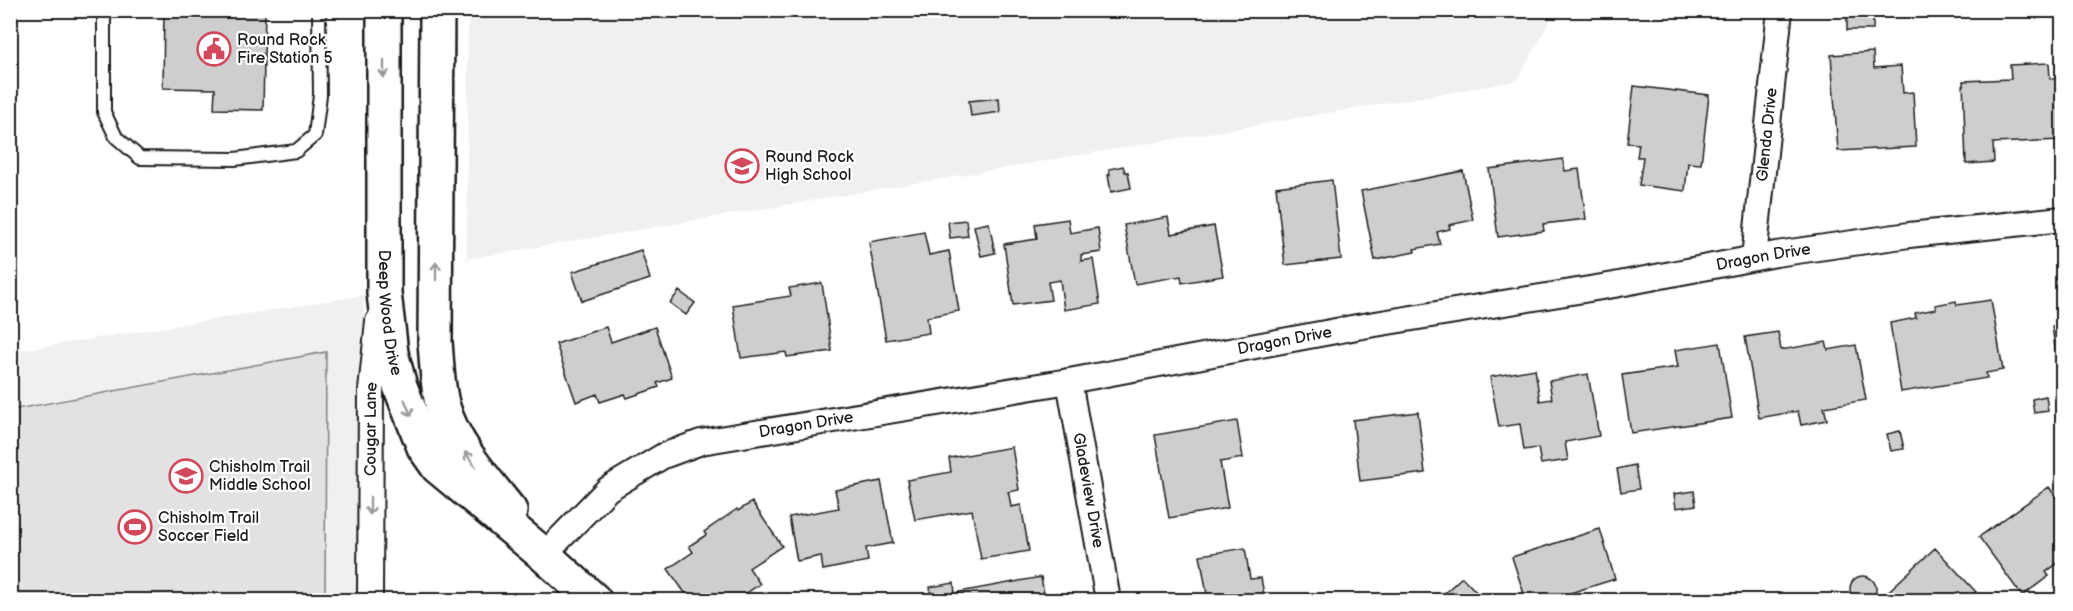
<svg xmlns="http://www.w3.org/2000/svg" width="2073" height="611" font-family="'Balsamiq Sans',sans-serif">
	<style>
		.built { fill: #f0f0f0 }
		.green { fill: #e2e2e2; stroke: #7f7f7f; stroke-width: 1.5 }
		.building { fill: #cecece; stroke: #1c1c1c; stroke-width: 1.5 }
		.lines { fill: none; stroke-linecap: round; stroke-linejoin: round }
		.lane-casing { stroke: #1c1c1c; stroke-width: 16 }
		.street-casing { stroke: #1c1c1c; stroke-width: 28 }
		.secondary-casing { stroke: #1c1c1c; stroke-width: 38 }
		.lane { stroke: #fff; stroke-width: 12 }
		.street { stroke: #fff; stroke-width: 24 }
		.secondary { stroke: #fff; stroke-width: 33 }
		.oneway { stroke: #999 }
		.labels { text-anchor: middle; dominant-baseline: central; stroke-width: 4.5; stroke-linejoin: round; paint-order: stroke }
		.poi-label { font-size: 16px; fill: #1c1c1c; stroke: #fff; text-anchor: start }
		.street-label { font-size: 16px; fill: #1c1c1c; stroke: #fff }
	</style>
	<rect width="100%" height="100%" fill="#fff"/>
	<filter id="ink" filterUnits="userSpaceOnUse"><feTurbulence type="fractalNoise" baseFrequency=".0167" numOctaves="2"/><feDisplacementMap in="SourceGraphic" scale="12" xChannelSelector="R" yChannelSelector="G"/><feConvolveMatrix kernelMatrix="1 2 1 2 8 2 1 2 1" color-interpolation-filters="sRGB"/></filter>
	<g filter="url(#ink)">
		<path class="built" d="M468,11H1555L1517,81L467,259Z
			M364,295L360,600H11V352Z"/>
		<path class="green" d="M1233,11V12L1008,18V11Z
			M326,352L325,600H11V410Z"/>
		<path class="building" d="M164,10H265L263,110L214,109L215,89L163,88Z
			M1873,12V30H1847V13Z
			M1873,52L1874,68L1901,66L1903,93L1913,92L1916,147L1838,151L1831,55Z
			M2049,63L2050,79L2062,78V140L1993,143L1994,162L1966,164L1963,81L2011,79L2010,65Z
			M1634,86L1709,95L1701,164L1688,163L1685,191L1639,185L1643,157H1637L1639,144L1627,143Z
			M999,98L1000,112L971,116L969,101Z
			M1563,159L1565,171L1579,169L1586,219L1543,224L1544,231L1498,237L1489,169Z
			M1123,166L1125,172H1128L1131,188L1111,192L1108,175H1110L1109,169Z
			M1463,171L1473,220L1449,225L1450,229L1437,232L1440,244L1414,249L1415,252L1375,260L1361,191Z
			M1332,180L1341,259L1285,265L1276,187Z
			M1168,217L1171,234L1214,226L1223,276L1182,283L1181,276L1135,284L1124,225Z
			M1068,219L1070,233L1098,228L1101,252L1081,255V261L1093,259L1100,304L1064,310L1060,280L1048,282L1051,300L1013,305L1004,244L1037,239L1035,224Z
			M966,220L968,236L950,238L948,222Z
			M989,223L995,253L981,256L974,226Z
			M924,232L929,255L949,251L959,311L927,317L929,333L886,340L869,242Z
			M641,250L650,279L582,301L572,272Z
			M822,283L832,351L787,357L786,352L741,358L733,305L791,296L789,288Z
			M679,291L695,303L686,315L670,303Z
			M1991,300L2003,370L1986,373L1987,378L1901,392L1890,323L1916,318L1915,313L1936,309L1935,305L1956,301L1957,305Z
			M2062,324V368L2058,369L2052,326Z
			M606,327L611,342L655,327L672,378L657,383L659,387L627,398L625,394L600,402L597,394L576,402L556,344Z
			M1778,332L1781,350L1826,342L1828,350L1856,345L1866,400L1824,407L1827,420L1801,425L1798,411L1759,418L1745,337Z
			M1720,343L1732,418L1631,433L1622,375L1678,367L1675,350Z
			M1535,369L1540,401L1552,399L1549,381L1588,374L1599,436L1565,442L1568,460L1541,464L1538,448L1524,450L1520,424L1499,427L1490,377Z
			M2046,396L2048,411L2034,413L2032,399Z
			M1418,412L1425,473L1360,481L1353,420Z
			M1237,421L1243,458L1220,462L1228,508L1169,518L1155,435Z
			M1900,431L1904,449L1891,451L1887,434Z
			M1012,447L1019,490L1008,492L1009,495L1011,507L1021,505L1029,551L981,559L972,510L915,520L907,480L951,472L949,458Z
			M1635,465L1639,489L1621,492L1617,469Z
			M881,481L893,543L866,548L868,561L823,570L821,556L797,561L789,517L839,508L835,490Z
			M2049,487L2062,506V560L2046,572L2049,576L2022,596L1979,537Z
			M1694,491L1696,505L1676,508L1674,494Z
			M752,502L782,546L749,568L760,584L736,600H720L715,593L704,600H690L668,569L693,552L689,546L706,535L704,532L737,509L738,511Z
			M1600,529L1615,579L1564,595L1566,600H1526L1512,557Z
			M1245,548L1250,579L1261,578L1265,600H1208L1200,555Z
			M1935,548L1976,592L1968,600H1879Z
			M1850 589a13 13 0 1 1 26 0a13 13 0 1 1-26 0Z
			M1041,577L1045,600H961L959,592Z
			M1462,577L1484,600H1437Z
			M954,583L955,595L932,598L930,587Z"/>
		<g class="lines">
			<defs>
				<path id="lane" d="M104,10V112L116,137L140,158L235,159L296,151L315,135L320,95L319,10"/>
				<g id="street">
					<path id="s1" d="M1754,258L1780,10"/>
					<path id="s2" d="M1069,381L1108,600"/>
					<path id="s3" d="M544,555L608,489L663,456L701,442L1069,381L1357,327L1614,285L1776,254L1909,235L2062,219"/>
					<path id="s4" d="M370,600L371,391L378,321"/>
				</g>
				<g id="secondary">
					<path id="s5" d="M384,10V293L391,353L400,386L424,447L438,467L544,555L594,600"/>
					<path d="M437,10L435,342C437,364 437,386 443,407C454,446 485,479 510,511"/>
				</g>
			</defs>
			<use href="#lane" class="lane-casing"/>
			<use href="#street" class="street-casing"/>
			<use href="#secondary" class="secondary-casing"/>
			<use href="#lane" class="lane"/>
			<use href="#street" class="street"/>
			<use href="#secondary" class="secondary"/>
		</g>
		<defs><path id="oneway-shaft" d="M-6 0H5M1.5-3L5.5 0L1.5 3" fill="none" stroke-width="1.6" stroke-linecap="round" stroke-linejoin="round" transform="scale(1.5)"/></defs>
		<g class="oneway">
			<use href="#oneway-shaft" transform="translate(384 69) rotate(90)"/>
			<use href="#oneway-shaft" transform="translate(436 271) rotate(-90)"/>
			<use href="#oneway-shaft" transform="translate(408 408) rotate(68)"/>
			<use href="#oneway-shaft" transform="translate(470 459) rotate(-127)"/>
			<use href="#oneway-shaft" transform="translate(370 506) rotate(90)"/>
		</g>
	</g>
	<defs>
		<symbol id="civic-ring" viewBox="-11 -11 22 22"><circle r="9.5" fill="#fff" stroke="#d1495b" stroke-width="1.5"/><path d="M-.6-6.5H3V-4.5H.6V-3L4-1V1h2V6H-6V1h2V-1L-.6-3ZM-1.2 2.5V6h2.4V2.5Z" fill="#d1495b"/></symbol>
		<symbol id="school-ring" viewBox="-11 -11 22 22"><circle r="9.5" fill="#fff" stroke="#d1495b" stroke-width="1.5"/><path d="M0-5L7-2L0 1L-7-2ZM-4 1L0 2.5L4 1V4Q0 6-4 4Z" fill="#d1495b"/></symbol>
		<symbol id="stadium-ring" viewBox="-11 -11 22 22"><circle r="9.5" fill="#fff" stroke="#d1495b" stroke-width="1.5"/><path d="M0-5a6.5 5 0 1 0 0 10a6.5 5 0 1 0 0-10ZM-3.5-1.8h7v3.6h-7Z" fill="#d1495b"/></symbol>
	</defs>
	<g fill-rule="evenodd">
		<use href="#civic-ring" x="195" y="30" width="38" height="38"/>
		<use href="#school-ring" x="723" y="147" width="38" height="38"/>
		<use href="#school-ring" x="167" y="457" width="38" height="38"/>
		<use href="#stadium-ring" x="116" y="508" width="38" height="38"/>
	</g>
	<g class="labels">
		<g class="poi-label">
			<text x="237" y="40">Round Rock<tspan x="237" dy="18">Fire Station 5</tspan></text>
			<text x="765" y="157">Round Rock<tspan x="765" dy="18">High School</tspan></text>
			<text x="209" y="467">Chisholm Trail<tspan x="209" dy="18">Middle School</tspan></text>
			<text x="158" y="518">Chisholm Trail<tspan x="158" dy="18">Soccer Field</tspan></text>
		</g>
		<g class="street-label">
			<text stroke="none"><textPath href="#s1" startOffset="124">Glenda Drive</textPath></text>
			<text stroke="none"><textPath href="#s3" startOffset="1275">Dragon Drive</textPath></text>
			<text stroke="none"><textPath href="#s5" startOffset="303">Deep Wood Drive</textPath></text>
			<text stroke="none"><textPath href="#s3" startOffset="789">Dragon Drive</textPath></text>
			<text stroke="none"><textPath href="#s3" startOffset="303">Dragon Drive</textPath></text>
			<text stroke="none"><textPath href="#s4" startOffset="171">Cougar Lane</textPath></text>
			<text stroke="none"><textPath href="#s2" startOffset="111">Gladeview Drive</textPath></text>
		</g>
	</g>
	<rect width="2073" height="611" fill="none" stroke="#fff" stroke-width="36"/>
	<rect x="18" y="18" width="2037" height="575" fill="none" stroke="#1c1c1c" stroke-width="2" filter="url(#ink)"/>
</svg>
